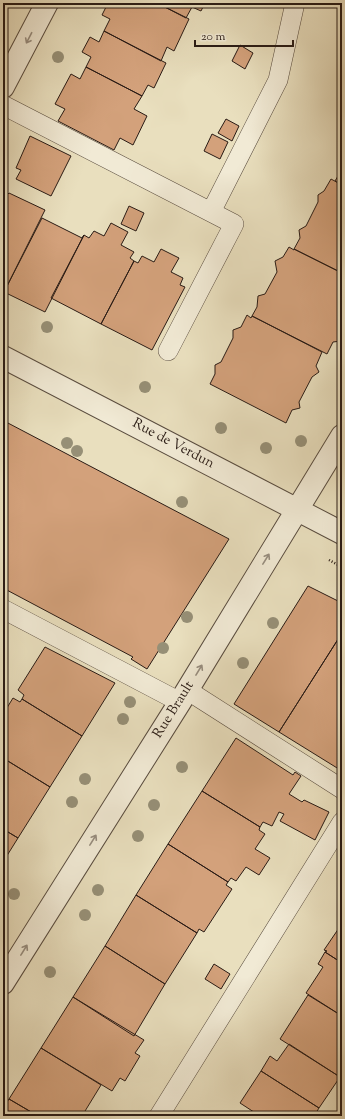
<svg xmlns="http://www.w3.org/2000/svg" width="345" height="1119" font-family="'Sorts Mill Goudy',serif">
	<style>
		.building { fill: #d3a17b; stroke: #291b15 }
		.lines { fill: none; stroke-linecap: round; stroke-linejoin: round }
		.service-casing { stroke: #594c3f; stroke-width: 20 }
		.minor-casing { stroke: #594c3f; stroke-width: 24 }
		.tertiary-casing { stroke: #594c3f; stroke-width: 24 }
		.path { stroke: #291b15; stroke-width: 2.5; stroke-dasharray: 1 2; stroke-linecap: butt }
		.service { stroke: #f1ead5; stroke-width: 19 }
		.minor { stroke: #f1ead5; stroke-width: 22 }
		.tertiary { stroke: #f1ead5; stroke-width: 22 }
		.tree { fill: #968f76 }
		.oneway { stroke: #978d7f }
		.labels { text-anchor: middle; dominant-baseline: central; stroke-width: 3.5; stroke-linejoin: round; paint-order: stroke }
		.street-label { font-size: 14px; fill: #291b15; stroke: #f1ead5 }
	</style>
	<rect width="100%" height="100%" fill="#e9dfbe"/>
	<filter id="stains"><feTurbulence type="fractalNoise" baseFrequency=".005" numOctaves="4"/><feColorMatrix values="0 0 0 0 .2 0 0 0 0 .09 0 0 0 0 .02 0 0 0 .5 -.17"/></filter>
	<radialGradient id="worn" r=".72"><stop offset=".6" stop-color="#630" stop-opacity="0"/><stop offset="1" stop-color="#630" stop-opacity=".3"/></radialGradient>
	<path class="building" d="M108,3H157L189,19L174,51L167,47L161,61L104,31L110,19L102,15Z
		M157,3H205L201,11L192,7L186,18Z
		M104,31L166,63L154,88L148,85L142,96L86,67L91,57L82,52L90,37L99,42Z
		M240,45L253,53L245,69L232,61Z
		M86,67L142,96L134,109L147,116L133,145L120,138L114,150L58,121L65,109L55,104L71,74L80,79Z
		M226,119L239,126L232,141L218,133Z
		M212,134L228,142L220,159L204,151Z
		M30,136L71,156L51,196L16,179L21,170L16,168Z
		M342,163V185L335,181L341,171V164Z
		M331,179L342,185V273L294,249L300,238L299,230L306,226L318,202V195L324,191Z
		M4,192L8,194L9,193L45,210L4,292Z
		M129,206L144,213L136,231L121,224Z
		M42,218L82,238L84,235L45,312L4,292Z
		M111,223L128,232L121,245L134,252L130,258L134,261L101,324L51,298L84,235L89,238L94,231L104,236Z
		M289,247L294,250V249L342,273V329L339,335L341,341L333,342L327,354L252,316L257,307L258,296L265,294L277,272L275,261L283,257Z
		M161,249L179,258L171,272L183,278L180,285L185,287L152,350L101,324L134,261L138,263L142,256L154,262Z
		M247,315L251,318L252,316L322,352L316,366L319,372L312,377L299,402L300,408L292,410L286,423L210,384L215,374V365L221,362L233,338V330L241,327Z
		M3,422L5,423L6,422L229,539L147,669L131,659L133,657L3,588Z
		M308,586L342,603V633L279,732L234,704Z
		M342,633V771L279,732Z
		M45,647L115,683L82,736L22,699L24,695L18,690Z
		M13,698L20,702L22,699L82,736L50,787L3,758V710L5,711Z
		M236,738L293,775L295,772L301,776L289,794L302,802L304,800L329,812L315,840L280,821L284,814L279,812L272,826L263,822L260,827L202,791Z
		M3,758L50,787L18,838L3,829Z
		M202,791L260,827L259,830L265,834L255,849L270,858L259,875L246,867L236,881L231,878L228,882L168,844Z
		M3,829L18,838L3,862Z
		M168,844L228,882L226,885L232,889L204,932L199,929L197,933L136,895Z
		M136,895L197,933L165,984L105,946Z
		M339,928L342,930V963L325,952L327,951L324,950Z
		M105,946L165,984L134,1036L73,997Z
		M325,952L342,963V1016L306,993L323,967L318,964Z
		M214,964L230,974L221,989L205,979Z
		M308,995L342,1016V1075L340,1077L280,1039Z
		M73,997L144,1040L135,1053L140,1056L125,1081L120,1078L112,1091L41,1048Z
		M289,1044L340,1077L319,1108L261,1071L270,1056L277,1061Z
		M41,1048L101,1085L82,1116H38L9,1099Z
		M261,1071L319,1108L314,1116H260L240,1103Z
		M9,1099L38,1116H3V1108Z
		M229,1112L235,1116H226Z"/>
	<g class="lines">
		<defs>
			<path id="service" d="M3,105L234,224L168,351
				M211,212L278,80L295,3
				M3,609L180,702
				M187,690L342,789
				M159,1116L342,822"/>
			<path id="minor" d="M3,87L47,3
				M3,983L180,702L342,436"/>
			<path id="tertiary" d="M3,357L342,533"/>
		</defs>
		<use href="#service" class="service-casing"/>
		<use href="#minor" class="minor-casing"/>
		<use href="#tertiary" class="tertiary-casing"/>
		<path class="path" d="M329,560L342,567"/>
		<use href="#service" class="service"/>
		<use href="#minor" class="minor"/>
		<use href="#tertiary" class="tertiary"/>
	</g>
	<g class="tree">
		<circle cx="58" cy="57" r="6"/>
		<circle cx="47" cy="327" r="6"/>
		<circle cx="145" cy="387" r="6"/>
		<circle cx="221" cy="428" r="6"/>
		<circle cx="301" cy="441" r="6"/>
		<circle cx="67" cy="443" r="6"/>
		<circle cx="266" cy="448" r="6"/>
		<circle cx="77" cy="451" r="6"/>
		<circle cx="182" cy="502" r="6"/>
		<circle cx="187" cy="617" r="6"/>
		<circle cx="273" cy="623" r="6"/>
		<circle cx="163" cy="648" r="6"/>
		<circle cx="243" cy="663" r="6"/>
		<circle cx="130" cy="702" r="6"/>
		<circle cx="123" cy="719" r="6"/>
		<circle cx="182" cy="767" r="6"/>
		<circle cx="85" cy="779" r="6"/>
		<circle cx="72" cy="802" r="6"/>
		<circle cx="154" cy="805" r="6"/>
		<circle cx="138" cy="836" r="6"/>
		<circle cx="98" cy="890" r="6"/>
		<circle cx="14" cy="894" r="6"/>
		<circle cx="85" cy="915" r="6"/>
		<circle cx="50" cy="972" r="6"/>
	</g>
	<defs><path id="oneway-shaft" d="M-6 0H5M1.5-3L5.5 0L1.5 3" fill="none" stroke-width="1.6" stroke-linecap="round" stroke-linejoin="round"/></defs>
	<g class="oneway">
		<use href="#oneway-shaft" transform="translate(29 38) rotate(117)"/>
		<use href="#oneway-shaft" transform="translate(266 559) rotate(-58)"/>
		<use href="#oneway-shaft" transform="translate(199 670) rotate(-59)"/>
		<use href="#oneway-shaft" transform="translate(93 840) rotate(-58)"/>
		<use href="#oneway-shaft" transform="translate(24 950) rotate(-58)"/>
	</g>
	<g class="labels">
		<g class="street-label">
			<text transform="translate(173 444) rotate(28)">Rue de Verdun</text>
			<text transform="translate(174 710) rotate(-58)">Rue Brault</text>
		</g>
	</g>
	<rect width="345" height="1119" fill="none" stroke="#e9dfbe" stroke-width="16"/>
	<rect x="4" y="4" width="337" height="1111" fill="none" stroke="#291b15" stroke-width="2"/>
	<rect x="8" y="8" width="329" height="1103" fill="none" stroke="#291b15"/>
	<path d="M195 40v6h98v-6" fill="none" stroke="#291b15" stroke-width="2"/>
	<text x="201" y="40" font-size="12" fill="#291b15" stroke="#f1ead5" stroke-width="3" paint-order="stroke">20 m</text>
	<rect width="100%" height="100%" filter="url(#stains)"/>
	<rect width="100%" height="100%" fill="url(#worn)"/>
</svg>
